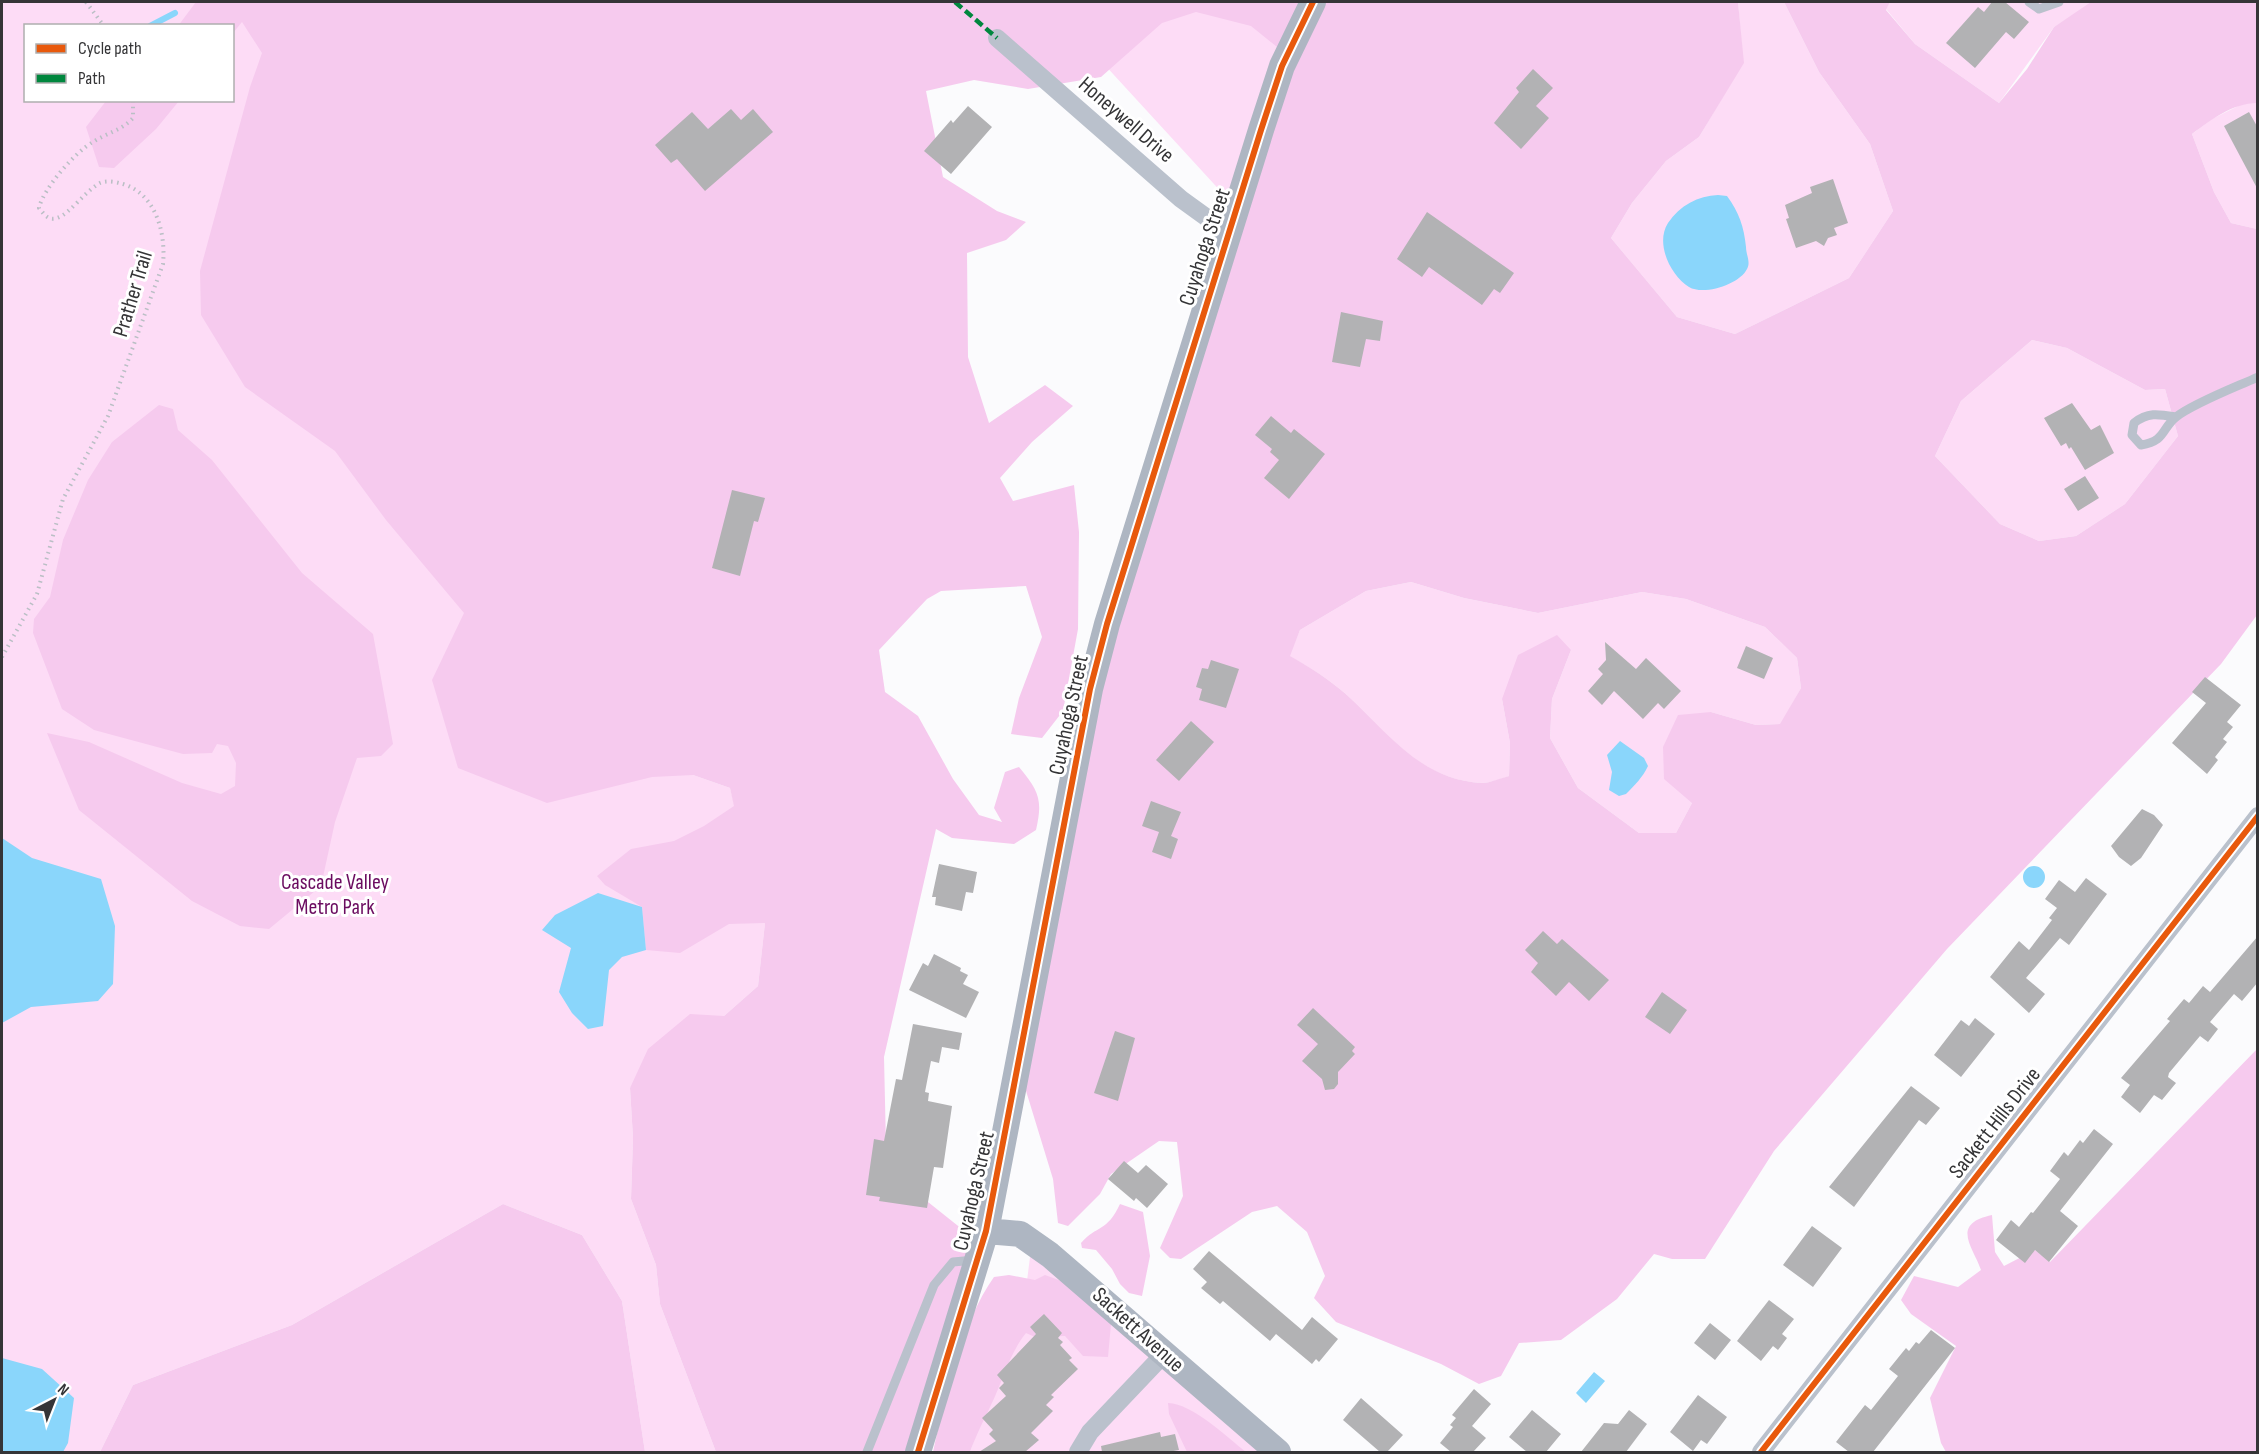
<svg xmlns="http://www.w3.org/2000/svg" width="2259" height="1454" font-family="'Sofia Sans Condensed',sans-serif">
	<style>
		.green { fill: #fddcf6; fill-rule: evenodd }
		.forest { fill: #f6caee; fill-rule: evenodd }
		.water { fill: #8ad6fb }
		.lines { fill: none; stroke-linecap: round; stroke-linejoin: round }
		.stream { stroke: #8ad6fb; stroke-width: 6 }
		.building { fill: #b2b2b4 }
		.path { stroke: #babfc5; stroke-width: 4; stroke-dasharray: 1.5 4.5; stroke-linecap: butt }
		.lane { stroke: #bac1cc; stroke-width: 9 }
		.street { stroke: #bac1cc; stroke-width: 18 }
		.secondary { stroke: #aeb6c2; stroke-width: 26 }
		.quiet { stroke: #00873e; stroke-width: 4.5; stroke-dasharray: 9 4.5; stroke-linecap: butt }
		.cycleway-casing { stroke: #fff; stroke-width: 10 }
		.cycleway { stroke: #e8590c; stroke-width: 6 }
		.labels { text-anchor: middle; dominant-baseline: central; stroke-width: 6; stroke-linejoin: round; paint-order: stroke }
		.street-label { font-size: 22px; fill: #353537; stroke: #fff }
		.park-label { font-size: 22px; fill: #6b0c60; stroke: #fff }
	</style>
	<rect width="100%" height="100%" fill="#fbfbfd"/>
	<path class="green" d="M2,2H357L693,775L730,788L765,923L758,986L724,1016L630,1088L633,1138L631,1199L656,1265L660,1304L716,1452H645L622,1301L582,1235L503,1204L292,1325L133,1385L100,1452H2ZM26,26H232V100H26Z
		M1047,2H1313L1236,208Z
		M1738,2H1784L1819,72L1870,144L1893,211L1849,278L1735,334L1677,317L1611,238L1632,203L1666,161L1699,137L1743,63Z
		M1890,2H2091L2092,3L2054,27L1999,103L1915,44L1886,9Z
		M2244,103H2257V229L2231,223L2214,192L2192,134L2212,119Z
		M2032,340L2067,348L2145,390L2165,389L2178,436L2125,504L2076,536L2039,541L2000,524L1935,456L1961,401Z
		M1411,582L1464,598L1538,613L1642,592L1686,599L1765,627L1797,658L1801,688L1781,724L1756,725L1711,712L1692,803L1676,833H1639L1578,788L1550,738L1552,699L1571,650L1502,699L1510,743L1509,776C1501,779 1490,783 1482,783C1420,780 1388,733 1347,695C1330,680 1310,667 1289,656L1300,630L1366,591Z
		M1032,1243L1278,1452H970C981,1417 1000,1386 1013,1351C1024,1319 1027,1276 1032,1243Z"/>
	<path class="forest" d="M196,2H1738L1744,63L1699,137L1666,161L1632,203L1611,238L1677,317L1735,334L1849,278L1893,211L1870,144L1819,72L1784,2H1890L1886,10L1915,44L1999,103L2027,69L2054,27L2091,2H2257V103C2233,103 2211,120 2192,134L2214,192L2231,223L2257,229V615L2221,664L1947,949L1774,1151L1705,1259H1672L1654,1254L1617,1299L1561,1340L1519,1343L1501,1376L1479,1384L1441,1364L1336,1322L1314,1298L1325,1276L1307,1232L1277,1206L1252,1212L1181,1259L1170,1258L1160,1248L1183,1196L1177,1142L1159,1141L1111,1174L1100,1194L1068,1226L1058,1223L1053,1179L1019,1068L1090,689L1287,55L1251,26L1196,12L1162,23L1101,77L1028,89L974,80L926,91L943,177L997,211L1026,222L1006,240L967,253L968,357L989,423L1045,385L1073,406L1032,442L1000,478L1013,501L1074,485L1079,532L1078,629L1063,711L1042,738L1011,734L1019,698L1042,637L1026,586L941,591L927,599L879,650L885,692L918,716L953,779L979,815L1002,822L994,808L1005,772L1019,767C1039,791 1043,800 1036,830L1014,844L952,838L936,829L884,1057L886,1146L928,1202L982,1245L917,1452H716L660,1304L656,1265L631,1199L633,1138L630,1088L648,1049L690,1014L724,1016L758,986L765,923L729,924L680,953L646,950L642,907L605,885L597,876L631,849L674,841L704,826L734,806L730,788L693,775L652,777L547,803L458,768L432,680L464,613L386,520L335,451L245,387L201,315L200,271L250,87L262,53L242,22L233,33L232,26H178ZM2032,340L2067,348L2145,390L2165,389L2178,436L2125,504L2076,536L2039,541L2000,524L1935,456L1961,401ZM1411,582L1464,598L1538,613L1642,592L1686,599L1765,627L1797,658L1801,688L1780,724L1756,725L1711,712L1678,715L1663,747L1664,779L1692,803L1676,833H1639L1578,788L1550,738L1552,699L1571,650L1557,635L1518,655L1502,699L1510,743L1509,776C1501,778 1490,783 1482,783C1421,780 1388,733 1347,695C1330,680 1310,667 1290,656L1300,630L1366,591Z
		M106,101V100L179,101L156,129L114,168L99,167L86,127Z
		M159,405L173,409L178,430L212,460L302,573L373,634L393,744L381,756L357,758L335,822L321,886L269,929L240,926L192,901L79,810L47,733L89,742L182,783L221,794L235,786L236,763L228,746L217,744L212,753L183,754L94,730L62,709L33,633L34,619L50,597L63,540L88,480L112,442Z
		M2257,1049V1452H1946L1941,1443L1930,1398L1956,1346L1911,1314L1901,1300L1914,1276L1958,1287L1981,1270C1973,1247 1950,1224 1992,1215L1995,1252L2004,1266L2035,1250L2050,1262Z
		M503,1204L582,1235L622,1301L645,1452H100L133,1385L292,1325Z
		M1120,1204L1143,1212L1150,1256L1142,1296L1129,1293L1120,1284L1112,1269L1096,1250L1082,1248L1081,1243C1097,1225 1107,1232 1120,1204Z
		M1009,1275L1035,1280L1045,1275L1067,1283L1111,1324L1108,1357L1083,1356L1065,1336L1035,1337L1026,1333C1009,1354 1003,1381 991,1405C983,1422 976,1435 970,1452H933C945,1399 962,1321 994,1277Z
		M1168,1403C1193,1404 1227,1437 1246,1452H1187L1169,1414Z"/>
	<path class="water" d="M1718,195L1727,196C1739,212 1744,227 1746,247C1746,255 1751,262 1747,269C1740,284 1704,296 1689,287C1670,275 1655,243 1668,223C1680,205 1698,196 1718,195Z
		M1620,741L1644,758L1648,766C1643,777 1634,786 1626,794L1619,796L1609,790L1612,772L1607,755Z
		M2,838L32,858L101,879L115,926L113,984L98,1001L31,1007L2,1023Z
		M2023 877a11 11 0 1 1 22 0a11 11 0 1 1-22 0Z
		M598,893L642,907L646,950L622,957L609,970L603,1026L588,1029L572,1013L559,992L571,948L542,930L555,915Z
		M2,1358L42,1369L74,1398L68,1443L63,1452H2Z
		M1594,1372L1605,1381L1586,1403L1576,1393Z"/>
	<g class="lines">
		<path class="stream" d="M150,26L175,13"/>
	</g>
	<path class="building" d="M1992,2H2005L2029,22L2014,39L2006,32L1975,68L1946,43L1978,7L1984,12Z
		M1533,69L1553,88L1536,106L1549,118L1521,149L1494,123L1519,92L1516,88Z
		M968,106L992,127L951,174L924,151L951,120L953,123Z
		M731,109L741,120L753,109L773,132L705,191L677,159L671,163L655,145L692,112L708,129Z
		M2249,112L2258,128V190L2224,126Z
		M1833,179L1848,223L1834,228L1837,235L1828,238L1824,246L1816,241L1796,248L1786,219L1789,218L1785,205L1812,193L1810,187Z
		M1427,212L1514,273L1500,293L1494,289L1482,305L1429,267L1422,277L1397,259Z
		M1341,312L1383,321L1380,341L1366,339L1360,367L1332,362Z
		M2072,403L2091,430L2100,425L2114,453L2085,470L2071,447L2069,449L2066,443L2061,446L2044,418Z
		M1271,416L1291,433L1294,429L1325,454L1289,499L1264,478L1279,460L1270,452L1272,449L1255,435Z
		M2085,476L2099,498L2078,511L2064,489Z
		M732,490L765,498L758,522L754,521L740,576L712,568Z
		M1605,642L1636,669L1646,658L1681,691L1664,709L1658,703L1643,719L1614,691L1602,705L1588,691L1603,674L1598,669L1606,660Z
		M1746,646L1773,658L1764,679L1737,668Z
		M1211,660L1239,669L1226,708L1199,700L1202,689L1196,687L1202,668L1208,669Z
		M2205,677L2241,705L2227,722L2233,727L2223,739L2227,742L2215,757L2218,760L2207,774L2172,743L2206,703L2192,692Z
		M1191,721L1214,742L1179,781L1156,760Z
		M1151,801L1181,812L1171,836L1178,839L1171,859L1152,852L1159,832L1142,826Z
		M2142,809L2154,815L2163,825L2141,858L2131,866L2119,857L2111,846Z
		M939,864L977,872L973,893L966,892L962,911L935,905L936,897H932Z
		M2086,878L2107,894L2069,945L2060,938L2026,978L2045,994L2029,1013L1990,977L2019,941L2029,950L2052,920L2049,918L2057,908L2045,899L2059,880L2075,892Z
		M1543,931L1557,944L1562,939L1609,980L1589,1001L1569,982L1556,996L1531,972L1538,963L1525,950Z
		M2258,936V982L2242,1001L2234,994L2210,1022L2218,1029L2208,1042L2200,1036L2169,1073L2168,1077L2176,1083L2162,1100L2154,1095L2140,1113L2121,1097L2130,1085L2121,1078L2170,1021L2167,1019L2184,999L2189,1003L2203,986L2210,992Z
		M934,954L961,968L960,971L968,975L963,984L979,992L966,1018L909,990L923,963L928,966Z
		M1662,992L1687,1010L1670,1034L1645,1017Z
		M1313,1008L1355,1047L1352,1051L1355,1054L1338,1072V1084L1334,1089L1325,1090L1322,1079L1302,1061L1318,1044L1297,1025Z
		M1975,1018L1995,1034L1961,1077L1934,1055L1961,1020L1969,1026Z
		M913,1024L962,1033L959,1050L942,1047L939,1063L931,1061L925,1092L929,1093L928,1101L952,1106L943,1168L934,1167L927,1208L879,1201L880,1197L866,1195L874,1139L884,1141L896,1079L902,1080Z
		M1115,1031L1135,1038L1118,1101L1094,1093Z
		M1911,1086L1940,1108L1926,1125L1919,1120L1854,1207L1829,1187Z
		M2094,1129L2113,1144L2060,1211L2078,1226L2049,1262L2035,1250L2025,1263L1996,1240L2011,1220L2019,1227L2031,1212L2033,1213L2060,1179L2050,1171L2064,1152L2068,1156L2080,1140L2083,1143Z
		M1124,1161L1138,1173L1146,1165L1168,1184L1147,1208L1136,1198L1134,1201L1108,1179Z
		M1812,1226L1842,1248L1813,1287L1783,1265Z
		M1209,1251L1302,1330L1312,1317L1338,1339L1319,1362L1316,1359L1312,1364L1276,1334L1270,1341L1223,1301L1220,1304L1201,1288L1207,1282L1193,1269Z
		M1769,1300L1794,1319L1782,1334L1787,1338L1778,1350L1773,1346L1761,1361L1737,1341Z
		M1044,1314L1062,1333L1058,1338L1063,1342L1060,1345L1072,1358L1069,1360L1078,1369L1051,1395L1054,1397L1046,1405L1053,1411L1031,1433L1039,1440L1025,1452H979L996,1441L989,1434L993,1430L982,1418L1006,1396L999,1388L1004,1383L997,1375L1036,1334L1030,1327Z
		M1710,1323L1731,1340L1715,1360L1694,1343Z
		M1931,1330L1955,1348L1873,1452H1849L1836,1442L1865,1405L1871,1410L1898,1376L1889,1369L1906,1348L1909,1351L1916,1342L1919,1344Z
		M1474,1389L1491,1404L1472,1426L1486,1438L1473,1452H1451L1440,1443L1453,1427L1450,1425L1456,1418L1452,1415Z
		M1698,1395L1727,1417L1707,1444L1701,1440L1693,1451L1670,1432Z
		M1361,1398L1403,1435L1387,1452H1380L1343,1420Z
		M1532,1410L1561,1434L1546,1452H1527L1509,1437Z
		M1629,1410L1647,1424L1626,1452H1581L1604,1423L1618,1424Z
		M1160,1432L1161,1437L1175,1434L1179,1450L1168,1452H1102L1101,1446Z"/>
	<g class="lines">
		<path class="path" d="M86,2L104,26
			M2,657L37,594L63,499L108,416L163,264C166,233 156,194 123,184C116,182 107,180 100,183C85,191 70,214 57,218C48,221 44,214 39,208C43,189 75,152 93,142C107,133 122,130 133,118V100"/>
		<path class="lane" d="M2029,2L2039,9L2059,2
			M2176,417C2158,414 2148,412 2134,423L2132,435L2141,445C2166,441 2161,429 2176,417C2194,403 2236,387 2258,377
			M867,1452L934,1285L953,1262L975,1260"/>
		<path class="street" d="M997,38L1181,199L1228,233
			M1078,1452L1090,1432L1165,1353
			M1761,1452L2258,816"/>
		<path class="secondary" d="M986,1231L1020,1234L1050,1255L1278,1452
			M918,1452L986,1231L1090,689L1107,624L1261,130L1282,66L1313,2"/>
		<path class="quiet" d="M955,2L997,38"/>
		<defs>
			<path id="cycleway" d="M918,1452L986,1231L1090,689L1107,624L1261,130L1282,66L1313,2
				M1761,1452L2258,816"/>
		</defs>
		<use href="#cycleway" class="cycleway-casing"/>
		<use href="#cycleway" class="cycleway"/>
	</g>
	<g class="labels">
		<g class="street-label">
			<text transform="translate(1126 120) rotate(41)">Honeywell Drive</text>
			<text transform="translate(1205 247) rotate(-72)">Cuyahoga Street</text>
			<text transform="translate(133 294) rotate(-73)">Prather Trail</text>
			<text transform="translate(1069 715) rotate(-78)">Cuyahoga Street</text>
			<text transform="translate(1995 1123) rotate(-52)">Sackett Hills Drive</text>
			<text transform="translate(974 1191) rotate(-77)">Cuyahoga Street</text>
			<text transform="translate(1138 1330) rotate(42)">Sackett Avenue</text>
		</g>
		<g class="park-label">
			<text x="335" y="882">Cascade Valley<tspan x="335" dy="25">Metro Park</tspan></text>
		</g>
	</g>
	<rect width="2259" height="1454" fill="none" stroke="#353537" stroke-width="6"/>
	<rect x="24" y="24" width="210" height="78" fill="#ffffff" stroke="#aeaeaf" stroke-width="1.5"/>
	<rect x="36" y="44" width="30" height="9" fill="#e8590c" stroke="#aeaeaf" stroke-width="1.5"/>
	<text x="78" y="54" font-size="18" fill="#353537">Cycle path</text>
	<rect x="36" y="74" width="30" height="9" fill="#00873e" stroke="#aeaeaf" stroke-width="1.5"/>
	<text x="78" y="84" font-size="18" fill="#353537">Path</text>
	<g transform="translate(54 1400) rotate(42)" stroke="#ffffff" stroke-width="4.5" paint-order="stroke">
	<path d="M0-4.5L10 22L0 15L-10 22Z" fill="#353537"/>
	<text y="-9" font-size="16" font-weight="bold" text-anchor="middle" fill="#353537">N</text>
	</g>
</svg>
